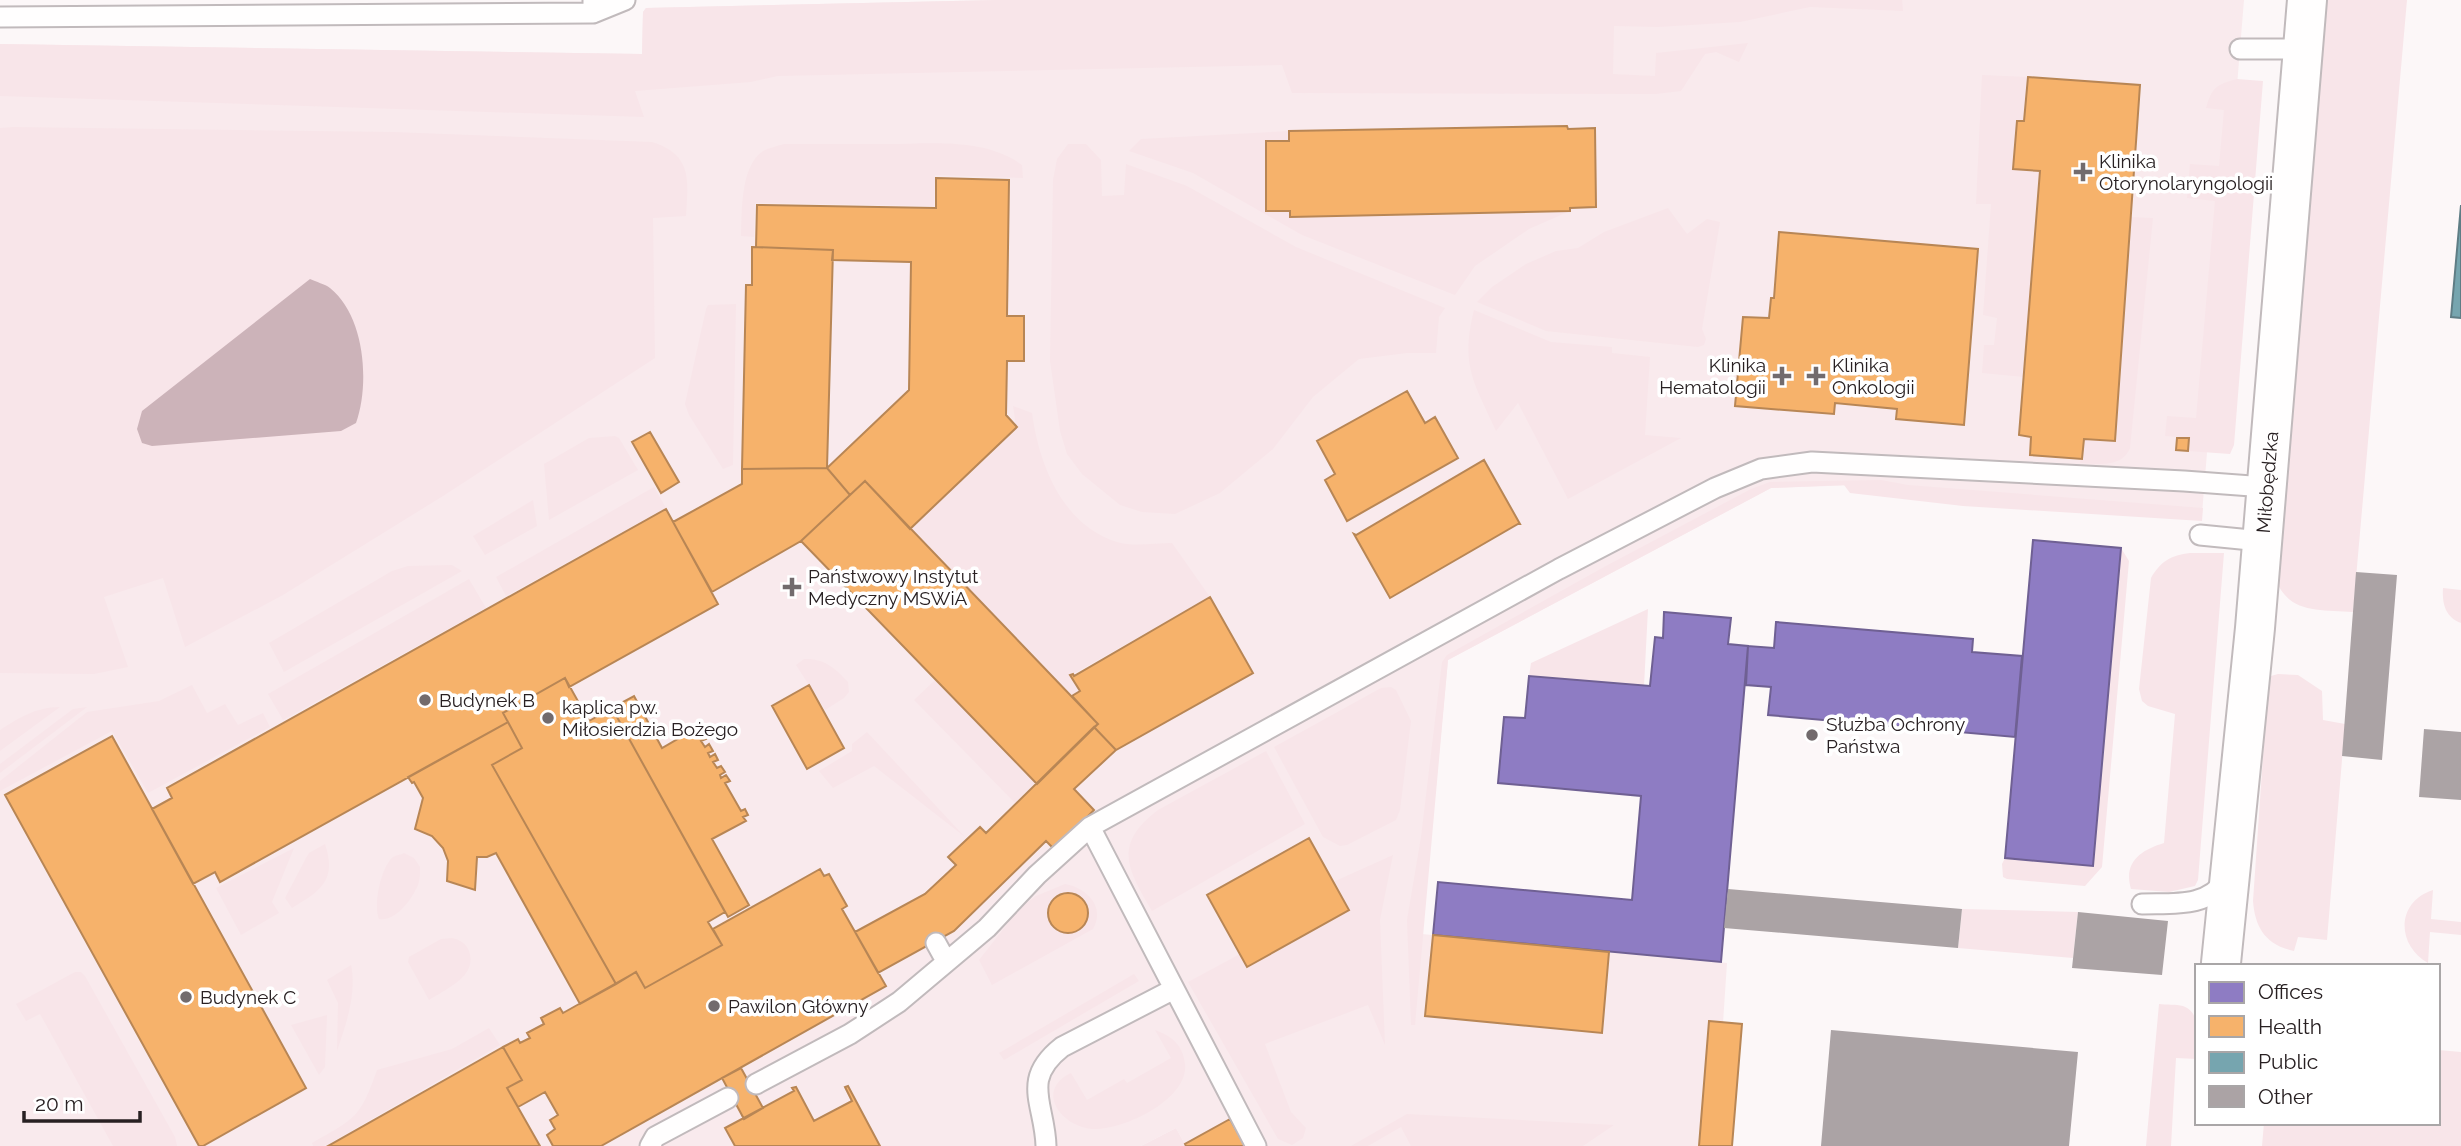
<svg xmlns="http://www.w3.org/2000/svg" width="2461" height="1146" font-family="Raleway,sans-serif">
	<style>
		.built { fill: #f9eaed }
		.green { fill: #f8e5e9 }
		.water { fill: #ccb3b9 }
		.offices { fill: #8e7cc3; stroke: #6f6093; stroke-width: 2 }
		.health { fill: #f6b26b; stroke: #b88655; stroke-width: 2 }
		.public { fill: #76a5af; stroke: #5f7d85; stroke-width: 2 }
		.building { fill: #aba3a5 }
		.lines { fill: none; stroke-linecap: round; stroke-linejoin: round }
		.service-casing { stroke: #c1babc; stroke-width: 23 }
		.minor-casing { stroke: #c1babc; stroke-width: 42 }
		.service { stroke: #fffefe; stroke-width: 19 }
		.minor { stroke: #fffefe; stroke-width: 38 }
		.poi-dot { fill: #726b6d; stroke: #fff; stroke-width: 2.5 }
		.labels { text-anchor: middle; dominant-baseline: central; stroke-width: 7; stroke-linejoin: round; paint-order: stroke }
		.poi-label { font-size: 19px; fill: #282022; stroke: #fff; text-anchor: start }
		.street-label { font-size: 19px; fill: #282022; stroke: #fff }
	</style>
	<rect width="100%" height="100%" fill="#fcf7f8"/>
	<path class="built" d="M997,0H2244L2202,514L1886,484L1771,488L1448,660L1422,934L1727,963L1723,1023L1699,1146H1186L1176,1128L1141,1146H0V44L642,54L643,12L646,8Z"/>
	<path class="green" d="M997,0H1902L1903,11L1810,7L1740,22L1658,27L1614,26L1613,74L1655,76L1656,53L1748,43L1739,62L1716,52L1705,54L1681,91L1656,94L1292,93L1282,65L778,76L751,82L635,91L644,117L0,96V44L642,54L643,12L646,8Z
		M2323,0H2407L2353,612C2320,609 2289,615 2275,578Z
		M1982,75L2028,77L2024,121L2017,122L2013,169L2040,171L2024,377L1982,373L1984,345H1994L1997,318L1983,315L1991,204H1976Z
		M2237,79L2263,81L2234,445L2230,454L2188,451L2189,438L2165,436L2167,416L2196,418L2215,201L2187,198L2190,164L2219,166L2224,110L2206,108C2212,87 2216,85 2237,79Z
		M13,127L393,132L652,142C693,155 688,180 686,216L653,218L655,358L443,496L283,595L185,647L163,578L104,597L128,667L94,674L0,673V128Z
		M1289,131V141L1266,142L1267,211H1290L1291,217L1570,211L1529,229L1475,266L1455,295L1302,235L1193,173L1129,151L1141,139Z
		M784,144C818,144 852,144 887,144C931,144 984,137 1022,165L1023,178L935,175L934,206L755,203L754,237L741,236C742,213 740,166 763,151C768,148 778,146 784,144Z
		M1068,144H1086L1101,160L1102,196L1124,195L1126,164L1187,186L1296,247L1445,308L1439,317L1436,353H1407L1359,359L1313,397L1273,449L1220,493L1175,514L1142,512L1120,505L1082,474L1067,454L1060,431L1050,361L1053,180L1057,159Z
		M1668,208L1687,234L1707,219L1720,222L1702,329L1706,339L1704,345L1698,347L1546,331L1477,302L1492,287L1526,264L1556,251L1578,248L1604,232Z
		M2130,217L2153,218L2130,448C2122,468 2098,464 2080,463L2084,439L2115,441L2114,431Z
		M736,304L733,465L723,469L689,415L685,404L706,309L708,305Z
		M1474,310L1551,342L1612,347V353L1650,357L1645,435L1681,438L1568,499L1518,403L1496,431C1474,382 1460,366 1474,310Z
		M1013,406L1032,413C1039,464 1062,525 1117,542C1133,547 1155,543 1172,543L1210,597L1073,674L1071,676L1080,691L1072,696L910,529L1016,426Z
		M615,436L619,438L638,470L549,520L544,464L589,438Z
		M1881,480L1908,485L2203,508L2202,521L1963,506L1850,493L1844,485L1771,488L1448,660L1415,1025H1411L1407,920L1421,837L1442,662L1447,655L1604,567L1751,489L1770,482Z
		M654,487L666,508L506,596L496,577Z
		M533,500L537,526L485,555L473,536Z
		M2121,548L2129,561L2102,867L2085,886L2007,879L2003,877L2002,864L2005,858L2093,866Z
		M2190,553H2224L2198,880L2195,886L2169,892L2131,889C2123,862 2141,850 2164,843L2175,714L2148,706L2142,701L2139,689L2151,578C2160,562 2171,555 2190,553Z
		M452,565L462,571L284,672L269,643L392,571L408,566Z
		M469,579L486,608L283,720L268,694Z
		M2443,588L2461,590V623C2445,617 2442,603 2443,588Z
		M1648,609L1644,686L1529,676L1531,663Z
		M804,659C825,659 834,667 848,682L849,692L844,698L825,710L796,665Z
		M2278,674L2298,675L2322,691L2323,720L2345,724L2327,940L2298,937L2294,951C2266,945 2255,928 2253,901L2268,684L2271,676Z
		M935,680L1036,782L1015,803L914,700Z
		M192,685L207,713L225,704L238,725L263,713L270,727L148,793L112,731L0,791V781L87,712L159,701Z
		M1391,687L1396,690L1411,721L1400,810L1396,820L1347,845L1340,846L1323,837L1274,747L1381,688Z
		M60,707L0,751V730C19,718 36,707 60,707Z
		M87,707L0,773V764L73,709Z
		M867,732L965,837L874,766L833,788L819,771L852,751V744Z
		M1266,751L1305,824L1152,911C1128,870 1112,845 1158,810Z
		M325,844C337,880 321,891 292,908L285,898L306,858L309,853Z
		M294,848L272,902L279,913L241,935L216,888Z
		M404,853L414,858L420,867C420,875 420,883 416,889C410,902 394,922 379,919C373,905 381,867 393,857C396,855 401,855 404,853Z
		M1393,855L1380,920L1385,1045L1368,1005L1265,1044L1291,1112L1306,1128L1303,1138L1292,1145L1278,1139L1188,982L1240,954L1247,966L1333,882Z
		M1065,884C1086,888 1106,906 1093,929L992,985L979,960L1020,908L1036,896Z
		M2433,890L2431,919L2461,922V935L2430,932L2428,963C2396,945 2396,902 2433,890Z
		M1962,909L2078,912L2073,958L1958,948Z
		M452,938C460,940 466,943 469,951C478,976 446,989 429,1000L408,962L409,957L441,939Z
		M351,965C357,994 346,1024 337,1051L338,1003L327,980Z
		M75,972H81L85,976L175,1137L177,1146H113L40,1014L26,1021L16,1004Z
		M1134,974L1139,981L1004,1060L999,1053Z
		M2159,1004C2166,1005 2176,1004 2183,1006C2203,1013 2197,1043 2197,1059L2176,1058L2171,1146H2146Z
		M327,1015L325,1067L319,1075L291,1025Z
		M489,1028L500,1045L325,1146H313L312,1143C356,1118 360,1118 377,1070L452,1049Z
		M1155,1030C1172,1036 1183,1045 1185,1064C1189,1100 1122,1131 1092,1129C1060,1126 1035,1090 1071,1073L1087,1100L1124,1079L1127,1083L1171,1058Z
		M2438,1050L2461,1052V1146H2262L2264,1123H2438Z
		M1407,1114L1614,1125L1583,1146H1411L1401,1127L1368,1146H1351Z
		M1176,1128L1186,1146H1141Z"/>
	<path class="water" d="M310,279C316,282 325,284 330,288C365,316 370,384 356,423L341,431L152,446L142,443L137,429L142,411Z"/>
	<path class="offices" d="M2033,540L2121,548L2093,866L2005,858Z
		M1664,612L1731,618L1728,644L1748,646L1721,962L1433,935L1438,882L1632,900L1641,796L1498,783L1504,717L1525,718L1529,676L1650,686L1655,637L1663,638Z
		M1776,622L1973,639L1972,652L2022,656L2015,737L1768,715L1771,687L1746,685L1748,646L1774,648Z"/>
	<path class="health" d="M2028,77L2140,85L2115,441L2084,439L2082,459L2030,455L2031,437L2019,435L2040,171L2013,169L2017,121H2024Z
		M1567,126L1568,129L1595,128L1596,207L1570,208V211L1290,217V211H1266V141H1289V131Z
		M936,178L1009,180L1007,316H1024V361H1007L1006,415L1017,427L910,529L865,481L850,495L827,468L909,390L911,262L832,260L833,250L756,247L757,205L936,208Z
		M1779,232L1978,249L1964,425L1896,419L1897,409L1835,403L1834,414L1735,406L1743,317L1769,318L1771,298H1774Z
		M752,247L833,250L827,468L742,469L746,285H752Z
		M1407,391L1425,423L1435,417L1458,458L1347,521L1325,480L1335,474L1317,441Z
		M650,432L679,482L661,493L632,442Z
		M2177,438H2189L2188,451L2176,450Z
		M1484,460L1520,524H1518L1390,598L1354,534L1356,535Z
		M827,468L850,495L801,541L712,592L673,522L742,484V469Z
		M865,481L1098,724L1037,784L801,541Z
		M666,509L718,604L569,687L565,678L503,713L508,722L220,882L215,872L193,884L152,809L172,798L167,788Z
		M1210,597L1253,673L1116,750L1094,727L1098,724L1072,696L1080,691L1070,675L1073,674L1074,676Z
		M565,678L589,721L612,708L725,912L708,922L722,945L645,988L636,972L616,984L492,765L522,748L503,713Z
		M809,685L844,748L807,769L772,706Z
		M634,696L662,748L695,729L698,735L703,732L706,739L701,741L705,747L709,744L713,751L708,753L710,757L715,754L718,760L713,762L717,768L721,766L725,772L720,775L721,778L726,775L730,781L725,783L741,811L745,809L748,815L743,817L746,821L712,839L749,905L728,917L612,708Z
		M508,722L522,748L492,765L616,984L580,1004L496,853L487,857H477L475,890L447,881L448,861L443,848L432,836L415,829L423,798L414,782L412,783L408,777Z
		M1094,727L1116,750L1074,789L1094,810L1055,850L1046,841L954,931L878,973L855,932L925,894L956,865L948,857L980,827L986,833Z
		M112,736L306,1088L203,1146H199L5,795Z
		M1309,838L1349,910L1247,967L1207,895Z
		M820,869L824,876L829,874L847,906L842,909L886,986L601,1146H553L547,1135L555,1129L550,1120L558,1115L545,1092L518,1107L507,1088L522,1080L503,1047L518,1039L520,1043L530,1038L527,1033L544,1024L541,1018L560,1008L563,1013L636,972L645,988L722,945L713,929Z
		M1048 913a20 20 0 1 1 40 0a20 20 0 1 1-40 0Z
		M1433,935L1609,952L1602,1033L1425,1016Z
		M1709,1021L1742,1024L1732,1146H1699Z
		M503,1047L522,1080L507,1088L540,1146H328Z
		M741,1068L763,1108L744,1119L722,1078Z
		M848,1086L880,1146H735L725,1128L794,1091L792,1088L796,1087L814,1121L852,1101L845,1087Z
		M1230,1119L1245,1146H1186L1185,1144Z"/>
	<path class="public" d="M2461,205V318L2451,317Z"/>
	<path class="building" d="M2356,572L2397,575L2382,760L2342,756Z
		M2424,729L2461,732V800L2419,797Z
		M1728,889L1962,909L1958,948L1724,928Z
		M2078,912L2168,921L2162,975L2072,968Z
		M1831,1030L2078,1052L2069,1146H1821Z"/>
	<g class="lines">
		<defs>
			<path id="service" d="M593,13L625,0
				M0,17L593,13V0
				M2240,49H2302
				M2200,535L2261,541
				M1090,827L1256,1146
				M2142,904C2173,903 2208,908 2226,879
				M936,943L946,961
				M756,1084L850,1034L899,1002L987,928L1037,875L1090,827L1559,569L1715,488L1761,469L1812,462L2184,481L2265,487
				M650,1146L655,1137L728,1098
				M1046,1146C1045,1104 1020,1080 1062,1047L1174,989"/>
			<g id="minor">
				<path id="s1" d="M2221,963L2255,628L2307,0"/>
			</g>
		</defs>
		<use href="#service" class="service-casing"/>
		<use href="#minor" class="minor-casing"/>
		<use href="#service" class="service"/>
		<use href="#minor" class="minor"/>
	</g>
	<g class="poi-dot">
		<path d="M2079.5 161.5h7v7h7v7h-7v7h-7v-7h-7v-7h7z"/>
		<path d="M1778.5 365.5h7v7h7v7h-7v7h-7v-7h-7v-7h7z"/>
		<path d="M1812.5 365.5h7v7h7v7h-7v7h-7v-7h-7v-7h7z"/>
		<path d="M788.5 576.5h7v7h7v7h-7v7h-7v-7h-7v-7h7z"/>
		<circle cx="425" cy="700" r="7"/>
		<circle cx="548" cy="718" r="7"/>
		<circle cx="1812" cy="735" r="7"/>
		<circle cx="186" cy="997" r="7"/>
		<circle cx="714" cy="1006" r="7"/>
	</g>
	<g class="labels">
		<g class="poi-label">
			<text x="2099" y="161">Klinika<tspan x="2099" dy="22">Otorynolaryngologii</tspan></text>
			<text x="1766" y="365" text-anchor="end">Klinika<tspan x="1766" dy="22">Hematologii</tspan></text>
			<text x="1832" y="365">Klinika<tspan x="1832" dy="22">Onkologii</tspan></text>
			<text x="808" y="576">Państwowy Instytut<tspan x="808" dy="22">Medyczny MSWiA</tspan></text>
			<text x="439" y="700">Budynek B</text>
			<text x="562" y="707">kaplica pw.<tspan x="562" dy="22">Miłosierdzia Bożego</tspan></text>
			<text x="1826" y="724">Służba Ochrony<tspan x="1826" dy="22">Państwa</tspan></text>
			<text x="200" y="997">Budynek C</text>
			<text x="728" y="1006">Pawilon Główny</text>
		</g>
		<g class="street-label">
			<text stroke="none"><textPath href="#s1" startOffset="483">Miłobędzka</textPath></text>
		</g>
	</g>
	<rect x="2195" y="964" width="245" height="161" fill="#ffffff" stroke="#a9a6a7" stroke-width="2"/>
	<rect x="2209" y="982" width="35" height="21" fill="#8e7cc3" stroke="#a9a6a7" stroke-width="2"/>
	<text x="2258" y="999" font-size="21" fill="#282022">Offices</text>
	<rect x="2209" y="1016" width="35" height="21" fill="#f6b26b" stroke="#a9a6a7" stroke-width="2"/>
	<text x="2258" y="1034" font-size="21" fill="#282022">Health</text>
	<rect x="2209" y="1052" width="35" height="21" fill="#76a5af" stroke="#a9a6a7" stroke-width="2"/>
	<text x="2258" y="1069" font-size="21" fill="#282022">Public</text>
	<rect x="2209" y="1086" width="35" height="21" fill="#aba3a5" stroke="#a9a6a7" stroke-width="2"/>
	<text x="2258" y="1104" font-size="21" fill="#282022">Other</text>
	<path d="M24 1111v10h116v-10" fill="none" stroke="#282022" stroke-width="3.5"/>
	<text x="35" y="1111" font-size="21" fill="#282022" stroke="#ffffff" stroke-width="5" paint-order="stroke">20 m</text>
</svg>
